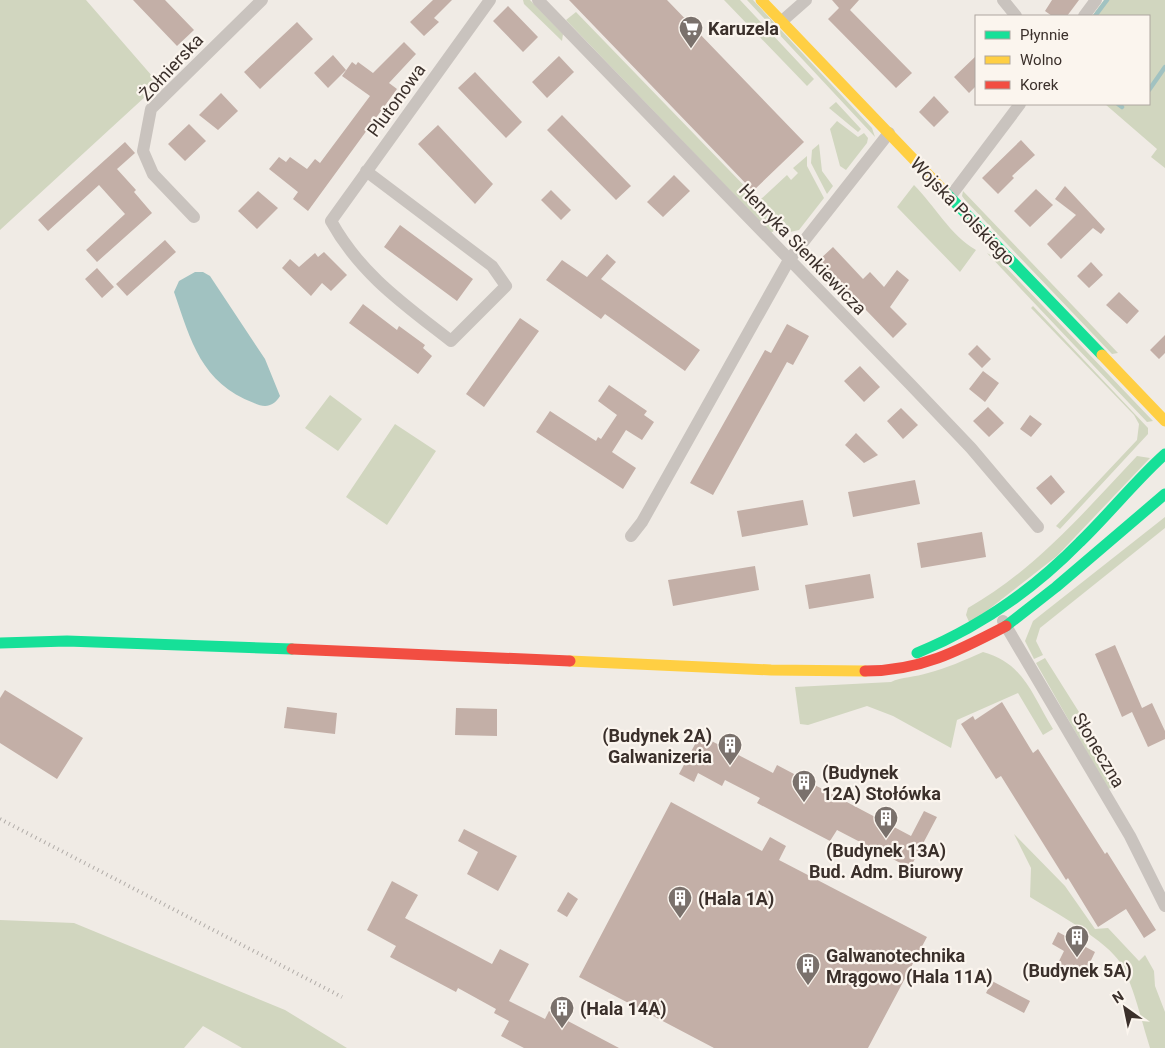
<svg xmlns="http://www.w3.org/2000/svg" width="1165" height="1048" font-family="Roboto,sans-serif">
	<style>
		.green { fill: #d1d6bf }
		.water { fill: #a1c2c1 }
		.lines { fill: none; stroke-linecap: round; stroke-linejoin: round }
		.stream { stroke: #a1c2c1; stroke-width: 4.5 }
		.building { fill: #c3afa7 }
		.street { stroke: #c9c3be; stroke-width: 12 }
		.fast { stroke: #16e098; stroke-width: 11 }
		.slow { stroke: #ffcf43; stroke-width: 11 }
		.jam { stroke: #f24e42; stroke-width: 11 }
		.rail { stroke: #b1aca8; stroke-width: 4; stroke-dasharray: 1 4; stroke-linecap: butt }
		.labels { text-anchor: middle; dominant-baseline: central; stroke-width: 4.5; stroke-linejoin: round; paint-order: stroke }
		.poi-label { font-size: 18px; font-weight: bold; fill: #3b302b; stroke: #fbf5ee; text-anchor: start }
		.street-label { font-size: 18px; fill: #3b302b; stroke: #fbf5ee }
	</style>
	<rect width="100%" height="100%" fill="#f0ebe5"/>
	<path class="green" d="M0,0H86L159,84L0,230Z
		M523,0H530L563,34L562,41L524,4Z
		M724,0H740L814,79L807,86Z
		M747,0H753L872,128L875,137Z
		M1104,0H1165V168L1151,157L1157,149L1105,104H1149V16H1092Z
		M576,12L759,201L787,175L791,180L798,173L793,168L807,156V166L824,198L799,230L781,234L775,230L771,233L566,20Z
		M836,102L861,129L858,132L829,108Z
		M837,121L858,137L864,133L868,138L867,143L846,170L840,166L830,129Z
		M819,144L822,171L833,186L827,194L811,163L812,150Z
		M914,185C935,206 950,235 976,250L960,272L897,207Z
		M963,191L1118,353L1112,354L965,200L962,196Z
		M987,253L999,260L1153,421L1147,422Z
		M1033,306L1148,428V434L1060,529L1056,526L1137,440L1139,424L1134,415L1031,308Z
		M330,395L362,419L338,451L305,428Z
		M395,424L436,451L387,525L346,497Z
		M1137,456L1150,458L1057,556L970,624L966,615L968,608C1035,570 1085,511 1137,456Z
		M1165,517V528L1040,628L1036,641L1043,655L1034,659L1025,641L1033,621Z
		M983,652C1024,663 1032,695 1053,729L1043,735L1018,693L957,720L951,748L893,716L867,706L808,725L800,724L795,687L891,682C901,677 916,677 928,673C947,668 965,660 983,652Z
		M1045,658L1118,774L1123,784L1108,789L1036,663Z
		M1014,834L1065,886L1095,929L1108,928L1139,961L1145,955L1154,971L1155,986L1165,1012V1048H1150C1141,1020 1135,989 1121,964C1108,941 1054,912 1030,897L1031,868Z
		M0,920L74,923L285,1010L347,1048H242L203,1026L184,1048H0Z"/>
	<path class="water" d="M195,272H203L210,276L265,359L280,396C273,407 265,408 254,403C201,383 191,341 174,292L179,281Z"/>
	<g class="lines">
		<path class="stream" d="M1095,16L1107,0
			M1149,90L1165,67
			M1118,104L1122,107"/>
	</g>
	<path class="building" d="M133,0H165L194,30L177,46Z
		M433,0H452L434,18L439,22L424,36L410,22Z
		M569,0H667L804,142L753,191Z
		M832,0H859L850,10L912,73L896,88L828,19L839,8Z
		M1052,0H1079L1067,16H1052L1045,11Z
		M508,6L538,37L523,52L493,21Z
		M297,22L313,39L260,89L244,72Z
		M404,42L416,54L389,83L397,89L308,211L293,199L298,192L269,169L279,157L286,162L290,157L307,169L315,159L320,163L370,96L342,76L352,62L356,65L358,62L373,73Z
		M333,55L346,70L328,88L314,73Z
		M559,56L574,72L547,98L532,82Z
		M976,56V86L969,93L954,77Z
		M475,72L522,122L506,138L458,88Z
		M221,93L238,111L218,130L199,115Z
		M934,96L949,112L934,127L919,112Z
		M562,115L631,186L616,200L547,130Z
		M189,124L206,141L185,161L168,144Z
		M438,125L493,184L475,204L418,144Z
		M1021,140L1035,155L1012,176L1014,178L998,194L982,178Z
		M125,142L135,153L117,169L136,190L134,192L152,213L97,262L86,250L125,214L99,185L48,231L38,220Z
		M674,175L690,191L663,217L647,202Z
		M1065,186L1105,229L1101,234L1093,228L1061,259L1047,244L1076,215L1055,199Z
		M1036,189L1053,205L1030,227L1014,211Z
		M551,190L571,210L561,220L541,200Z
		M258,191L278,208L257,229L238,211Z
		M400,225L473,279L457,301L384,247Z
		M165,240L176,252L127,296L116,284Z
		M833,247L863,279L870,272L884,287L897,270L909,280L890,307L907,324L893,338L865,309L863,311L846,295L850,292L819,260Z
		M324,252L347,275L331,291L322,283L311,296L282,268L290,259L299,267L315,253L318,257Z
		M607,254L616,262L601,279L700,350L685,371L605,314L601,319L546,280L562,260L587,277Z
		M1091,262L1103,275L1089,288L1077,276Z
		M97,268L114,287L102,298L85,279Z
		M1119,292L1139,311L1127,324L1106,305Z
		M363,304L397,330L399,326L425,345L423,348L432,356L418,374L349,323Z
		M520,318L539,331L484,407L466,394Z
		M787,324L809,336L793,365L787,362L713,495L690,483L765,350L771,353Z
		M1165,335V353L1159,359L1150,350Z
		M977,345L991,359L982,368L968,354Z
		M860,366L880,387L864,402L844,381Z
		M983,371L999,383L985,402L969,389Z
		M609,385L647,411L644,415L654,422L642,440L626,430L612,452L636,468L623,489L536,432L550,411L596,441L598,437L601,439L617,415L598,401Z
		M988,407L1004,423L989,437L973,421Z
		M901,408L918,425L903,439L887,421Z
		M1030,415L1042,424L1031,437L1020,429Z
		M856,433L878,455L864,463L845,445Z
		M1051,475L1065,492L1051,505L1036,488Z
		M915,480L920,504L853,517L848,492Z
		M803,500L808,525L742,537L737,511Z
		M982,532L986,557L921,568L917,543Z
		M755,566L759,590L673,606L668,580Z
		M870,574L874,598L809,609L805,585Z
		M1115,645L1142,708L1152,703L1165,731V739L1148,747L1132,712L1122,717L1095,654Z
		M5,690L83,738L57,779L0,743V698Z
		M1002,702L1033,753L1038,749L1105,854L1107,852L1156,930L1144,938L1126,909L1098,927L1068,878L1066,880L1001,776L996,779L961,724L973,716L975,720Z
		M287,707L337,713L335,734L284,728Z
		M456,708L497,709V736L455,735Z
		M700,735L773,773L777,765L911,836L924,811L937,817L910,868L837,830L830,841L757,803L760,798L725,780L722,786L698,773L694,782L679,774Z
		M671,802L762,851L770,837L786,846L779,860L927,937L868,1048H714L579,977Z
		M464,829L517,856L498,891L467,874L478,852L458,841Z
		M392,881L418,895L405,918L492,964L500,949L529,964L509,1001L545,1019L549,1011L619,1048H524L501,1036L509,1021L494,1013L496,1009L458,988L456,992L390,957L396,946L367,930Z
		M568,892L578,899L567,917L557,911Z
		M1058,932L1095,952L1083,977L1058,963L1064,951L1052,944Z
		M992,981L1030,1001L1024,1013L986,993Z"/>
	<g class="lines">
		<path class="street" d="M538,0L910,384L971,448L1038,527
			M1003,0L1016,16
			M1084,16L1096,0
			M781,22L806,0
			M366,171L492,266L506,286L451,341C405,305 360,274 331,221L490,0
			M950,197L1020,104
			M194,217L153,174L143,151L151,109L262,0
			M631,536L642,522L789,260L889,133
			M1003,621L1130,836L1165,906"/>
		<path class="fast" d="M944,191L1102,355
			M1006,626L1056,587L1165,494
			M0,643L67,641L292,649
			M917,653C980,627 1032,591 1080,542C1109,514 1135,481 1165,454"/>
		<path class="slow" d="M761,0L944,191
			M1102,355L1165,421
			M570,661L771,670L865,671"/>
		<path class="jam" d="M292,649L570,661
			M865,671C920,671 958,651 1006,626"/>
		<path class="rail" d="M0,819L342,997"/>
	</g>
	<defs>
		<symbol id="supermarket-pin" viewBox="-11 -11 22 30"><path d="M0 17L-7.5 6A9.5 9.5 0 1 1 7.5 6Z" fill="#7a716c" stroke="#fbf5ee"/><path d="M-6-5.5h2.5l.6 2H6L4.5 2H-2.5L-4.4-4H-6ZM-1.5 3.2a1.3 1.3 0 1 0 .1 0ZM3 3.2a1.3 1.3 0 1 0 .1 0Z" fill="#fff"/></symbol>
		<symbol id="building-pin" viewBox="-11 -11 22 30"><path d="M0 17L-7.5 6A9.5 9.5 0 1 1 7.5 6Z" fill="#7a716c" stroke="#fbf5ee"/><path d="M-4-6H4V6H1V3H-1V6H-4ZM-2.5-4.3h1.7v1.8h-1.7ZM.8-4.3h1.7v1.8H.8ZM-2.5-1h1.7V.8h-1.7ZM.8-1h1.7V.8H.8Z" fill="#fff"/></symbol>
	</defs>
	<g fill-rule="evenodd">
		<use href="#supermarket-pin" x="677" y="14" width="28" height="38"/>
		<use href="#building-pin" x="716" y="731" width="28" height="38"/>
		<use href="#building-pin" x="790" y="768" width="28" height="38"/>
		<use href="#building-pin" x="872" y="804" width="28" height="38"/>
		<use href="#building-pin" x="666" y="884" width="28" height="38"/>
		<use href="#building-pin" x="1063" y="923" width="28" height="38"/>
		<use href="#building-pin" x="794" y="951" width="28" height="38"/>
		<use href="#building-pin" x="548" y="994" width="28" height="38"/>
	</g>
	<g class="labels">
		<g class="poi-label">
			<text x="708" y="28">Karuzela</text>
			<text x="712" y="735" text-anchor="end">(Budynek 2A)<tspan x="712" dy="21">Galwanizeria</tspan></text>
			<text x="822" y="772">(Budynek<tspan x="822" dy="21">12A) Stołówka</tspan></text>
			<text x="886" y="850" text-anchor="middle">(Budynek 13A)<tspan x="886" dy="21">Bud. Adm. Biurowy</tspan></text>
			<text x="698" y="898">(Hala 1A)</text>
			<text x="826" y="955">Galwanotechnika<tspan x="826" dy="21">Mrągowo (Hala 11A)</tspan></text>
			<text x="1077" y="970" text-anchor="middle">(Budynek 5A)</text>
			<text x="580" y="1008">(Hala 14A)</text>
		</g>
		<g class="street-label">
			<text transform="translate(171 67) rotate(-47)">Żołnierska</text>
			<text transform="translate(396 100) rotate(-54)">Plutonowa</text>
			<text transform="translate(963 211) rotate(46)">Wojska Polskiego</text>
			<text transform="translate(803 249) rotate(46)">Henryka Sienkiewicza</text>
			<text transform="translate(1099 750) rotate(59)">Słoneczna</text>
		</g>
	</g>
	<rect x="975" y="15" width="175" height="90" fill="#fbf5ee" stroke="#aea6a0"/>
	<rect x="985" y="31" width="25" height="8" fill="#16e098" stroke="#aea6a0"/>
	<text x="1020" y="40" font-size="15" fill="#3b302b">Płynnie</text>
	<rect x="985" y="56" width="25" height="8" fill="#ffcf43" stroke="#aea6a0"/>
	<text x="1020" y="65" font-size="15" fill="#3b302b">Wolno</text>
	<rect x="985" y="81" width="25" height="8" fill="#f24e42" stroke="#aea6a0"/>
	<text x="1020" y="90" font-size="15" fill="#3b302b">Korek</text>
	<g transform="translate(1125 1008) rotate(327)" stroke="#fbf5ee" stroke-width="4" paint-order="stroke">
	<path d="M0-4L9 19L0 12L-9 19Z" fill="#3b302b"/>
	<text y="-8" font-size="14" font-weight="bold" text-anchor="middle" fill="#3b302b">N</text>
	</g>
</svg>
